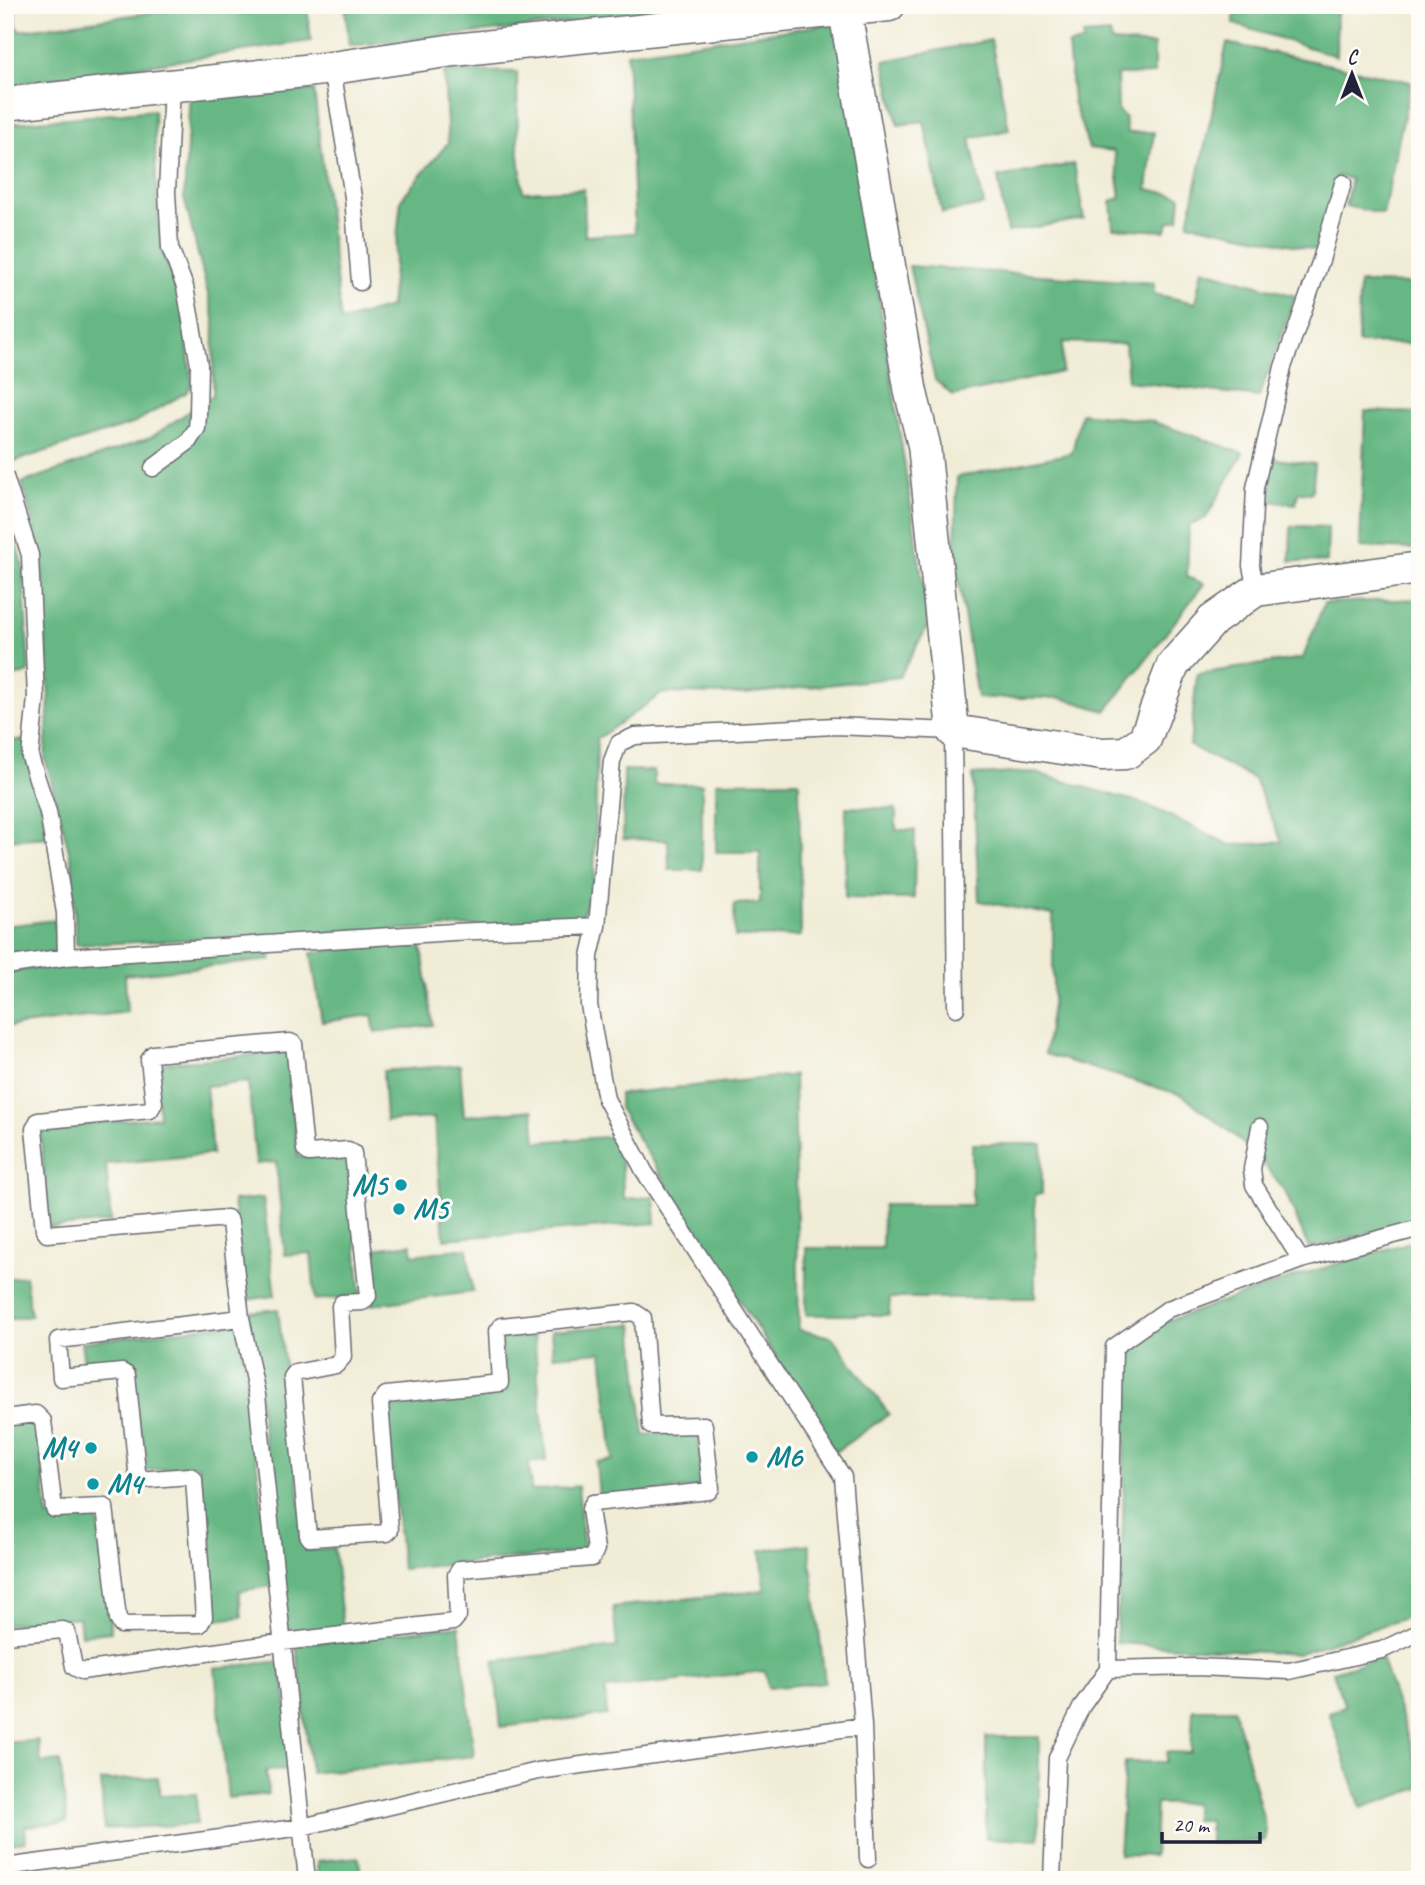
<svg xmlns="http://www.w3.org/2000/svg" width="1425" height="1885" font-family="Caveat,sans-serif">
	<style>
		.forest { fill: #66b783; stroke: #446c5f; stroke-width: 2 }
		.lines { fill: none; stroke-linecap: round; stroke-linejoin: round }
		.service-casing { stroke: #6a6971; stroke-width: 19 }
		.minor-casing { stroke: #6a6971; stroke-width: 35 }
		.service { stroke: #fff; stroke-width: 16 }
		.minor { stroke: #fff; stroke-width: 32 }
		.culture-dot { fill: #0f9aa8; stroke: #fdfcf7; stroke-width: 2.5 }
		.labels { text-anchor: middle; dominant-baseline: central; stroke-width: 6; stroke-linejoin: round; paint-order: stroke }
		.culture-label { font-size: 30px; font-weight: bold; fill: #0d838f; stroke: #fdfcf7; text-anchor: start }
	</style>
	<rect width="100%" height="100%" fill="#fdfcf7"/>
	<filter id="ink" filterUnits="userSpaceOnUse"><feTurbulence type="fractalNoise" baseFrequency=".0143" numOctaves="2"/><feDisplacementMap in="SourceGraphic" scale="14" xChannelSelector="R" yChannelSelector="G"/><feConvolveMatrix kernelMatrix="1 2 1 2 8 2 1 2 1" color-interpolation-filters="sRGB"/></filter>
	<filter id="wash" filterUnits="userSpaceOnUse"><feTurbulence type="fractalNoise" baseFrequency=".00686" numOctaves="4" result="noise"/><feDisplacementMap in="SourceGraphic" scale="28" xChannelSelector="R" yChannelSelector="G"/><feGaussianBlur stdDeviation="1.57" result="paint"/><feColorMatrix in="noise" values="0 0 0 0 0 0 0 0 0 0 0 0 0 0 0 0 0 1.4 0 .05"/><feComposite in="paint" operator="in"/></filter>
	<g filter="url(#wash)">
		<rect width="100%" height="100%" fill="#f0ecd6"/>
		<path class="forest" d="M5,5H14L18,31L205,5H307L311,41L5,86Z
			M345,5H741L349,46Z
			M1234,5H1337L1336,56L1234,24Z
			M837,23L929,624L899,677L745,694L663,693L597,739L594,889L579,921L76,945L72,863L45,758L49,699L41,555L22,483L150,438L213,395L214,318L184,198L190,92L314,90L341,321L390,307L401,199L448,143L444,71L517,72L518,145L523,192L584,189L585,236L635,233L627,53Z
			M1110,33L1112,42L1154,45V74L1117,75L1118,111L1125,117L1127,133L1154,132L1147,189L1181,196L1179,219L1170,221L1165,231L1113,228L1111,201L1121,198L1114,151L1089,148L1073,101L1068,45L1083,42V35Z
			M991,40L1009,130L970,138L984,205L942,213L924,121L898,125L884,61Z
			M1227,43L1411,82L1383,214L1345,206L1351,179L1337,176L1321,251L1188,223Z
			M154,110L157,204L162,251L182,299L192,385L187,392L132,424L12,462L5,444V124Z
			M1074,164L1084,219L1007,232L998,177Z
			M909,266L1154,283V294L1195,303L1202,269L1295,296L1259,397L1128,381L1125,344L1063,342L1062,372L953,396L935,380Z
			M1359,283L1420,284V344L1358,343Z
			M1365,411L1420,413V549L1360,547Z
			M1081,413L1151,421L1243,453L1206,518L1189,526L1187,577L1204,584L1106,711L1061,698H977L955,557L957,477L1072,453Z
			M1267,458L1315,464L1312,493L1298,492L1296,504L1262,500Z
			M10,520L23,566L29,673L5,677V522Z
			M1291,526L1328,527L1327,562L1290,561Z
			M1420,599V1219L1309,1249L1286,1193L1260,1159L1228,1130L1182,1095L1045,1054L1053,998V915L979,901L973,775L1032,772L1145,804L1230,845L1282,842L1254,779L1190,746L1197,674L1303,658L1324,603Z
			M5,740H26L49,837L5,840Z
			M624,770L654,771V784H702V870H669L668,840L623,839Z
			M799,781L801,936L735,937L734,904L760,903V852H716V782Z
			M846,807L896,809V830H915L914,899L845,898Z
			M54,920L59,952L5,960V926Z
			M420,937L433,1025L375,1033L372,1015L322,1022L311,953Z
			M271,944V960L125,975L127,1012L5,1027V972Z
			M288,1052L298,1157L348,1153L361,1296L315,1300L311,1253L285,1255L276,1162L256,1164L248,1082L206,1086L212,1154L106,1164L111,1222L49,1228L40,1128L159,1117L154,1064Z
			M460,1065L464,1116L533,1110L536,1142L619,1136L624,1199L654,1197L656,1223L444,1239L434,1118L386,1121L383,1071Z
			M794,1075L799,1330L832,1337L889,1414L835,1452L619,1108V1094Z
			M972,1144H1042V1194L1035,1195V1298H890L889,1315H806V1248H882L883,1205H972Z
			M263,1198L275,1296L245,1300L233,1201Z
			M1420,1239V1613L1297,1654L1116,1643L1123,1521L1125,1402L1132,1347L1156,1325L1300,1275Z
			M411,1244L413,1255L467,1248L473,1292L371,1305L364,1250Z
			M25,1276L31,1316L5,1320V1279Z
			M278,1309L306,1550L334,1548L343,1629L287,1635L249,1312Z
			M239,1323L272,1586L239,1591L242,1617L217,1620L198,1465L144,1471L131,1365L85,1370L81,1342Z
			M633,1324L644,1435L698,1430L703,1487L599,1497L596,1462L613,1460L602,1352L553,1356L551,1331Z
			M534,1336L546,1461L529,1463L531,1491L578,1486L584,1552L402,1569L386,1403L506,1391L501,1339Z
			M37,1422L48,1517L97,1511L111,1632L81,1635L79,1617L5,1625V1426Z
			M809,1544L825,1682L768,1688L765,1671L605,1689L607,1715L501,1727L494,1661L617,1647L613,1607L765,1590L761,1550Z
			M459,1626L474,1756L311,1773L296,1644Z
			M1381,1657L1420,1774V1788L1361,1808L1329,1712L1345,1707L1333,1672Z
			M282,1661L293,1769L266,1771L268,1794L228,1798L215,1668Z
			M1193,1709H1234L1266,1828L1265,1841L1210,1843L1209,1820H1194V1803L1156,1804L1154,1856L1119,1855L1125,1762H1166L1167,1752L1191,1753Z
			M986,1737H1039V1839H986Z
			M38,1740L41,1763L60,1761L67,1822L25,1826L26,1841L5,1844V1743Z
			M158,1777L160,1796L196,1794L197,1824L104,1829L101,1781Z
			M359,1857L361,1880H318L317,1861Z"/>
	</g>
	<g filter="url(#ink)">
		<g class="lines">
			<defs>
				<path id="service" d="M332,68L353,197L360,282
					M153,468L188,442L197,428L198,415L199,365L185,287L170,248L167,192L172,85
					M5,477L30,555L36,698L30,757L48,812L65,913L66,957
					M1256,590L1251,566L1255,488L1283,367L1321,260L1343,183
					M597,926L612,761L619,743L635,736L835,726L953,731L956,1008
					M5,966L66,957L453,932L597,926L590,956L589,1005L606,1099L644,1171L843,1477L863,1726L538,1771L302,1827L5,1867
					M1260,1127L1252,1169L1254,1185L1301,1260
					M5,1418L36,1414L43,1421L54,1509L105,1507L118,1619L121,1625L200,1624L204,1617L194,1479L190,1476L138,1480L127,1375L122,1372L61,1378L58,1340L241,1318L257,1395L307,1880
					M5,1635L63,1630L67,1632L74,1667L82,1671L283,1642L453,1622L458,1616L456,1575L460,1569L592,1558L596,1549L590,1509L593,1503L709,1491L711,1488L704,1425L651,1426L643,1318L634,1312L501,1326L497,1331L500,1383L386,1395L380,1403L390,1530L387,1533L310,1538L308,1535L292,1377L295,1373L336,1365L343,1357L340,1306L342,1303L363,1302L368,1296L353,1153L348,1150L309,1153L305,1150L294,1044L290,1042L153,1054L149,1060L154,1103L150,1110L38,1121L34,1129L44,1230L47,1234L227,1218L230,1222L241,1318
					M1108,1669L1196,1667L1289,1671L1382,1650L1420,1632
					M863,1726L868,1859
					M1052,1880L1057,1758L1082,1706L1108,1669L1114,1347L1168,1309L1301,1260L1420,1228"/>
				<path id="minor" d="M845,11L911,393L924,445L953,731L1102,754L1126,753L1145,739L1173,665L1213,620L1256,590L1420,568
					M5,104L332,68L454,50L889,5"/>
			</defs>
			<use href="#service" class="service-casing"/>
			<use href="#minor" class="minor-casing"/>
			<use href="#service" class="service"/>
			<use href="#minor" class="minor"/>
		</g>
	</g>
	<g class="culture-dot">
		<circle cx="401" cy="1185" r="7"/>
		<circle cx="399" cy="1209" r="7"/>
		<circle cx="91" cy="1448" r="7"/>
		<circle cx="752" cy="1457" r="7"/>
		<circle cx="93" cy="1484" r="7"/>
	</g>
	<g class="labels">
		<g class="culture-label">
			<text x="387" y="1185" text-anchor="end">M5</text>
			<text x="413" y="1209">М5</text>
			<text x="77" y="1448" text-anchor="end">M4</text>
			<text x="766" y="1457">М6</text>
			<text x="107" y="1484">М4</text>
		</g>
	</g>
	<rect width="1425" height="1885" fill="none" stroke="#fdfcf7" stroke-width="28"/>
	<g transform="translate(1352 74)" stroke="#fdfcf7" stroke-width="5" paint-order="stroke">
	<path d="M0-5L12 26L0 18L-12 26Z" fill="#22223b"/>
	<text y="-10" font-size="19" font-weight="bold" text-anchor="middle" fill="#22223b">С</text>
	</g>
	<path d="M1162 1832v10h98v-10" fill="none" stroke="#22223b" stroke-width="3.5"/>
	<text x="1173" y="1832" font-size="21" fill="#22223b" stroke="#fdfcf7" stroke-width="5" paint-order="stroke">20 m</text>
</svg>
